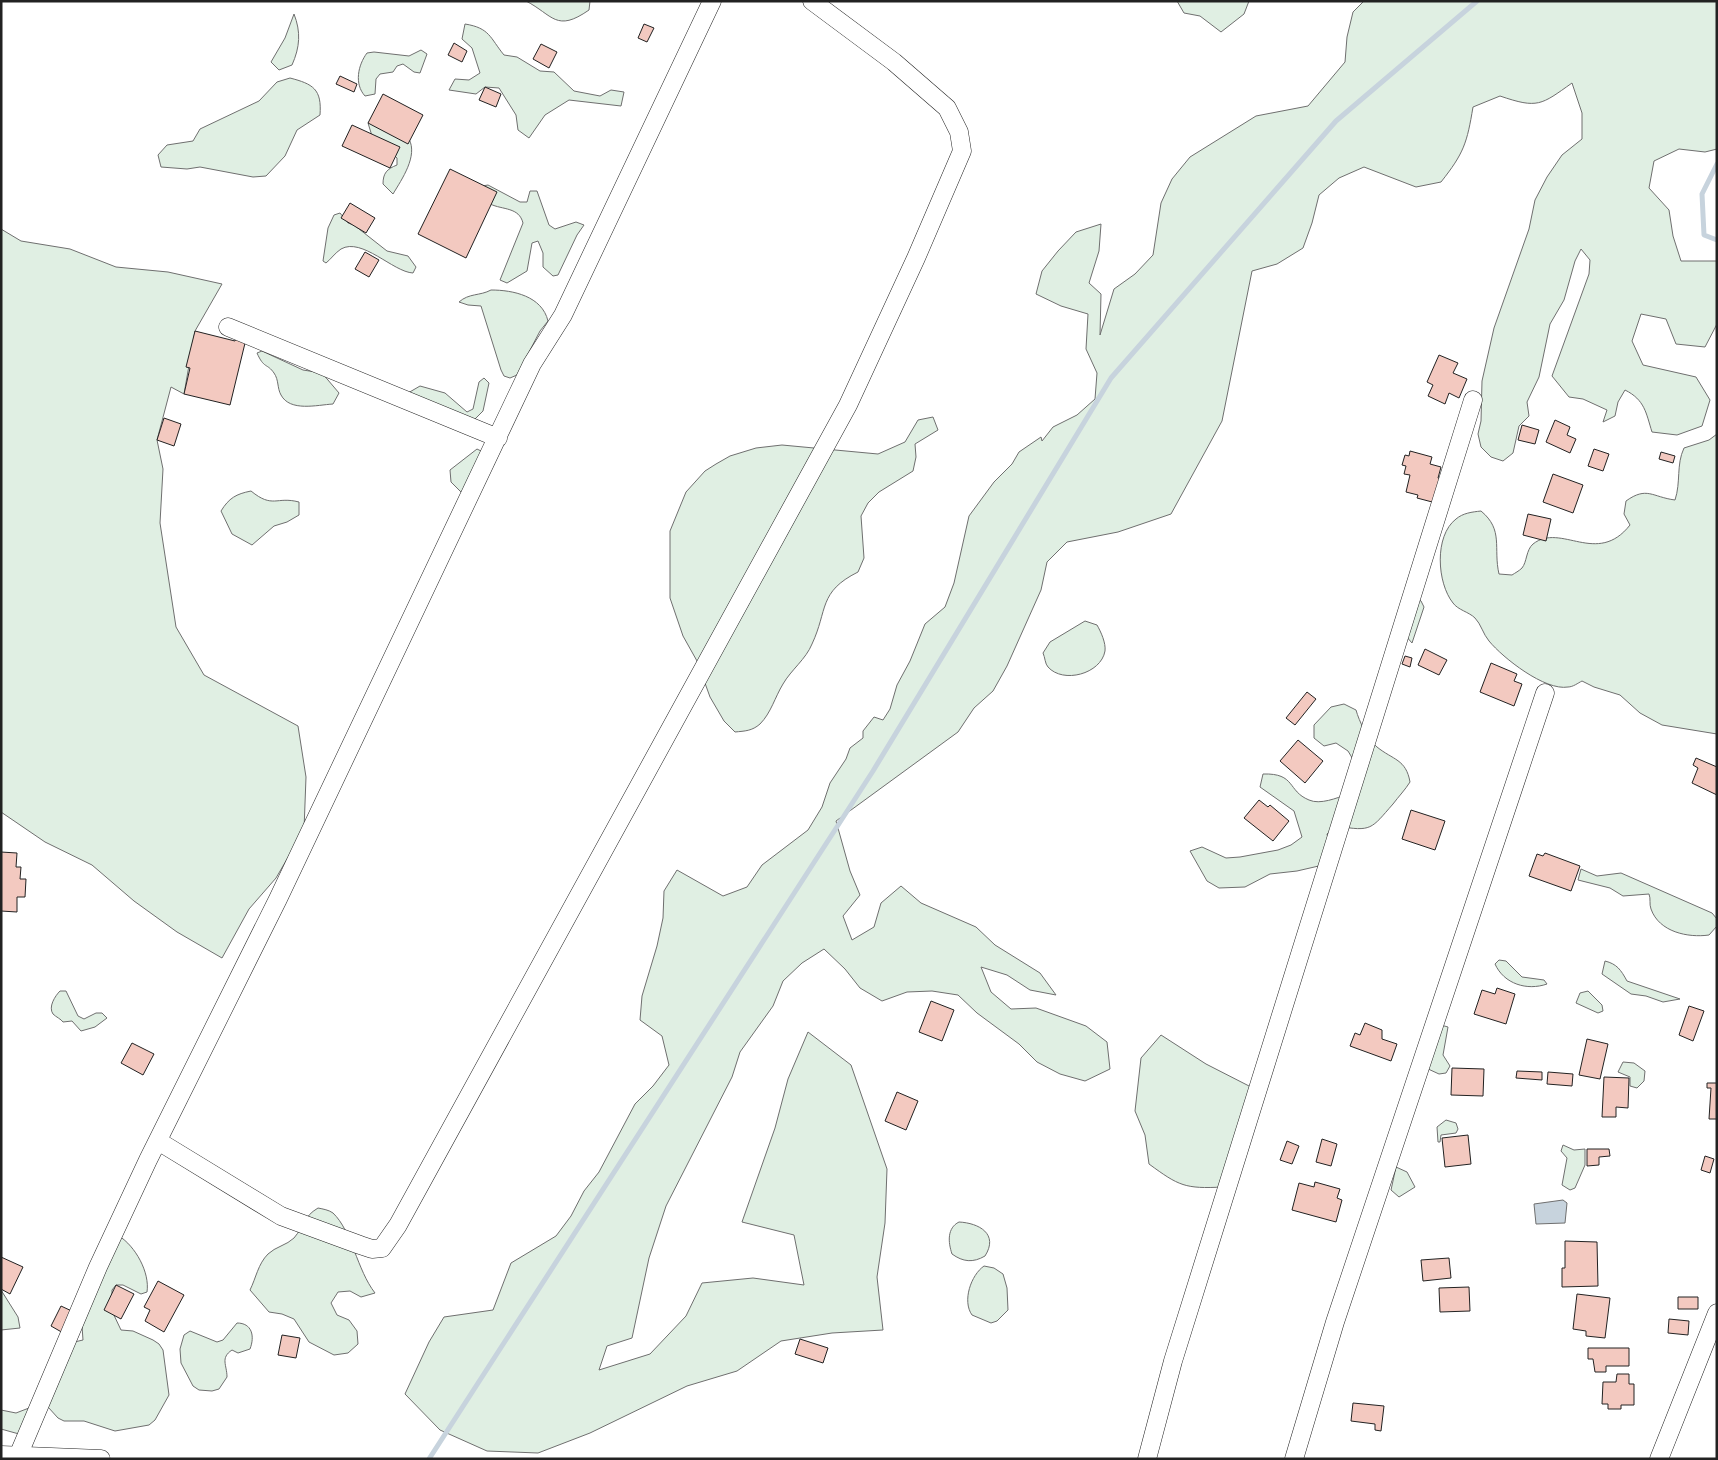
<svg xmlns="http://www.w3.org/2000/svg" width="1718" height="1460" font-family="'Golos Text',sans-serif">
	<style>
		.green { fill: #e0efe3; stroke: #6f6f6f }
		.water { fill: #c7d3dd; stroke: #6f6f6f }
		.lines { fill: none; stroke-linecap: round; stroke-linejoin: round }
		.stream { stroke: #c7d3dd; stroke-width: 5 }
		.building { fill: #f3c9c0; stroke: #222 }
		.minor-casing { stroke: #222; stroke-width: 19 }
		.minor { stroke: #fff; stroke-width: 18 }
	</style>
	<rect width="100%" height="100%" fill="#fff"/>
	<path class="green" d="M526,1H590L589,10C556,33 553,15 526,1Z
		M1177,1H1249L1244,14L1221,32L1200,16L1184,13Z
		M1364,1H1717V149L1705,152L1679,149L1654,161L1649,188L1669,210L1673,236L1681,261H1717V324L1705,347L1676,344L1666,319L1641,314L1632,341L1643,365L1696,377L1710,400L1702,426L1677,435L1652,432C1646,413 1645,400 1625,390L1618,402L1615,416L1603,422L1607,410L1583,399L1569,397L1552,376L1589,274L1590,260L1581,249L1575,261L1564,300L1550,324L1539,377L1527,402L1529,416L1519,426L1513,453L1503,461L1491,457L1481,447L1478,434L1481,421L1482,381L1494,328L1529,229L1535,200L1547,177L1562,155L1582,139V113L1572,83C1541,105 1538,109 1500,96L1473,107C1467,143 1464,153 1441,182L1416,187L1364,167L1339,178L1319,195L1312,223L1303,248L1277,264L1252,271L1222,421L1171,514L1118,532L1067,542L1047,562L1041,590L1007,666L993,691L974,708L958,732L836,821L850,871L860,895L843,916L852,940L874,927L881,903L901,886L921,903L976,927L995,945L1040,973L1056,995L1030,990L1007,975L981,967L991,992L1011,1009L1036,1008L1086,1026L1107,1042L1110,1069L1085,1081L1060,1074L1037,1062L1019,1044L977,1013L958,995L932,991L907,992L882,1001L860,988L845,969L824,949L802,963L783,981L773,1006L740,1052L732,1077L666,1206L649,1258L632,1338L607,1346L599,1370L650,1354L686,1316L702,1283L753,1278L804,1285L794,1235L742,1222L775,1128L788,1079L808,1032L851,1065L887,1169L885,1223L877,1277L883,1330L832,1333L781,1341L737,1371L687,1386L590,1433L538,1453L487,1451L440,1430L405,1394L429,1342L444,1317L493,1310L511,1263L556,1236L571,1216L584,1191L599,1172L635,1104L653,1086L669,1065L662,1036L640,1020L642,996L657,946L663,918L664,891L677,870L723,896L747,887L762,865L808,830L822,807L830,783L846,759L850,748L863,738V731L874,717L883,720L890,709L897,685L910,661L925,624L945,607L954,583L969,516L994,482L1012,464L1019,452L1041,437L1042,441L1053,427L1077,415L1095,399L1097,373L1086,349L1088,314L1061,306L1036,294L1042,271L1058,251L1076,232L1101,224L1099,251L1089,283L1101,294L1100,335L1114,289L1135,274L1153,255L1161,203L1172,179L1190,157L1256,116L1308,106L1345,62L1347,37L1353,12Z
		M294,14C301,32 300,47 292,65L279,70L271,62L285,38Z
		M465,24C490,28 490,38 504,55L517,57L540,71L554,72L574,91L600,96L611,90L624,92L621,106L569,100L545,115L529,138L518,130L516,115L499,88L485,87L476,94L449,90L455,79L469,80L480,73L472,48L462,39Z
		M421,50L427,54L420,73L414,72L403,64L397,66L393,72L380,74L376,79L375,94L365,96C354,84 358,65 367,53L374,52L409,56Z
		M290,78C313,84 322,89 320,115L297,130L285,156L266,176L253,177L200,167L187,169L161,167L158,155L167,145L193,141L200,129L259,101L277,82Z
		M373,121L409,139C418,156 402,179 393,194L383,184C383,173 387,169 397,165V158L372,136L368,123Z
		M488,185L520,202H527L530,191H537L549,225L555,229L576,222L584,225L577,235L558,275L553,276L543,267V253L538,241L532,243L527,271L507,283L500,280L523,223C519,207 503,210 490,204L482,186Z
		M340,213L348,223L354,225L387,251L408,256L416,267L413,273C393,272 362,237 341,249C335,253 331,259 326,263L323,261L328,228L334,215Z
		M1,229L21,241L70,249L116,267L168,272L222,284L195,331L184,394L171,387L157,440L163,469L160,523L176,627L204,675L298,726L306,777L304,830L276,878L249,909L222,958L177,932L134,901L92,865L45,842L1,812Z
		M491,290C513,290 542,296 548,321L540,331L517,375L510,378L504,376L501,370L481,306L468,305L459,302C469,293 480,296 491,290Z
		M262,351L303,370L322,373L339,393L333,404C317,405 290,412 281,395C277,388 279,380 274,373C267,363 264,369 257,353Z
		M484,378L489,383L483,411L473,421L408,393L420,386L445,393L467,412L473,409L479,382Z
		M933,417L938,430L915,444L916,457L913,471L879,492L868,503L861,516L864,558L858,572C818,592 828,610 812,644C806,659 791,670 783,684C775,697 771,713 760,724C752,731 745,731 735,732L724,721L710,697L697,661L683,636L670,598V531L686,492L705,471L716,464L730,456L756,448L782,445L878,454L905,442L918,420Z
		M1717,434V734L1662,725L1640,713L1620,695L1594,687L1582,681C1578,683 1573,687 1568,687C1545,691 1503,658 1489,641C1483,634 1481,624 1475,618C1469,612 1458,610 1453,603C1437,583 1434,536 1456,519C1463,513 1472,512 1481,511C1504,530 1493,548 1499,574L1512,575C1515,573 1519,571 1522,568C1527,562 1526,550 1533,544C1561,522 1597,567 1630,525L1624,514L1626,501C1647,486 1652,497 1675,500C1681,482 1676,465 1684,448L1709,440Z
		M477,449L481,451C477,465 472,482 461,492L451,482L450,470Z
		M251,491C273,509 276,496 299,502V515L287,522L274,526L252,545L232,534L221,511C229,498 236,494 251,491Z
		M1415,597L1421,601L1424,607L1412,643L1405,635Z
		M1085,621L1097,625C1101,632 1106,643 1105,651C1101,674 1063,684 1048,667C1045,664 1045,657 1043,653L1050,642Z
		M1344,704L1356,710C1359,721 1368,740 1377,747C1393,760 1406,759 1410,782C1405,790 1399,796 1393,804C1371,829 1372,832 1337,826L1327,834L1330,848L1323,865L1297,871L1270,874L1245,887L1219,888L1207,881L1190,851L1202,847L1226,858L1240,857L1278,850L1291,845L1302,837L1294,811L1260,787L1263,774C1296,773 1287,791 1309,800C1320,805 1337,798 1348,794L1354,761L1348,751L1336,743L1324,746L1314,738V725L1331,707Z
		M1581,869L1597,876L1621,873L1712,913L1717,919V926L1709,935C1688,938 1659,932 1651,909C1649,904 1651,899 1649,894L1623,896L1610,888L1578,880Z
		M1499,960L1506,961L1522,977L1544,980L1547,984C1527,991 1504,984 1495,964Z
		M1605,961C1617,964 1621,970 1627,981L1680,999L1663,1002L1646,996L1631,994L1602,974Z
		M60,991H66L78,1016L84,1019L96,1013H102L107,1018L95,1027L81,1031L72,1021L63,1022C61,1019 56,1017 53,1014C48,1007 55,996 60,991Z
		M1588,991L1602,1005L1603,1011L1598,1013L1576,1003L1580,993Z
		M1441,1025L1448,1027L1443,1055L1450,1066L1446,1073L1439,1074L1426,1068Z
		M1161,1035L1206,1064L1251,1087L1223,1187C1185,1189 1179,1186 1149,1164L1145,1135L1135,1111L1141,1058Z
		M1623,1062L1634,1063L1645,1071L1644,1081L1637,1088L1630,1086V1077L1618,1072Z
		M1446,1120L1456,1123L1458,1129L1456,1133L1441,1135L1440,1142H1438L1437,1127Z
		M1563,1145L1574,1150L1585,1149V1165L1575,1188L1570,1190L1562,1185L1567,1158L1561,1151Z
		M1396,1167L1407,1172L1415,1187L1399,1197L1391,1190Z
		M318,1208C323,1209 329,1210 333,1213C352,1231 357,1270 375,1293L361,1297L350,1291L338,1292L331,1303L337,1315L349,1320L357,1331L358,1344L348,1353L334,1355L309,1342L294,1319L282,1314L269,1312L250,1290C256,1278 258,1264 268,1254C275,1247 287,1245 294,1238C305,1225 303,1217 318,1208Z
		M959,1222C979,1223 999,1234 985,1256C973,1263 963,1262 952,1254C948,1242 947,1228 959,1222Z
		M119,1236C135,1246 150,1272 147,1292L141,1294L123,1285H116L112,1290V1311L121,1330L133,1331L153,1340L159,1344L163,1350L169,1395L155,1420L149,1425L115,1431L84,1421H64L58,1418L48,1407L19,1434L1,1429V1410L16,1413L29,1408L70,1343L83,1340L82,1326Z
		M984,1266L994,1268L1003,1274L1007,1288L1008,1310L997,1321L991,1323L972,1315C962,1301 971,1275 984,1266Z
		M1,1290L18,1317L20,1328L1,1330Z
		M237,1323C252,1323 255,1336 250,1349L238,1353L232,1350C220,1358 227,1365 227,1377L219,1389L212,1391L199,1390L193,1386L181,1363L180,1349L184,1335L190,1331L217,1342L223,1340Z"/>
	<path class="water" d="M1563,1200L1567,1203L1565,1223L1536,1224L1534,1204Z"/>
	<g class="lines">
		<path class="stream" d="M1717,164L1702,194L1704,235L1717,240
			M429,1459L873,771L1111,378L1336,121L1477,1"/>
	</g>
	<path class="building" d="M644,24L654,28L647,42L638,38Z
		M454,43L467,51L462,62L448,55Z
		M541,44L557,52L549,68L533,59Z
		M340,76L357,84L354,92L336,84Z
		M485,87L501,94L496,107L479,100Z
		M383,94L423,115L408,144L368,123Z
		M352,125L400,147L390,168L342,146Z
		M450,169L497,192L466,258L418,234Z
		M350,203L375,218L366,233L341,218Z
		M365,252L379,260L369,277L355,269Z
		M195,331L235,341L237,336L246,339L230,405L184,394L190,368L186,367Z
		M1439,355L1458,363L1453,373L1467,379L1459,398L1449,393L1445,404L1428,396L1433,385L1427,382Z
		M164,418L181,424L174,446L157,440Z
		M1555,420L1570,427L1567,435L1576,439L1570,453L1546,442Z
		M1522,425L1539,430L1535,444L1518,440Z
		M1594,449L1609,454L1603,471L1588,466Z
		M1410,451L1432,457L1430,464L1441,467L1438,478L1442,479L1436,503L1417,498L1418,495L1406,492L1410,475L1404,474L1406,466L1402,465L1405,455L1409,456Z
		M1661,452L1675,456L1673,463L1659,459Z
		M1553,474L1583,485L1573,513L1543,502Z
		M1528,514L1551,519L1546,541L1523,535Z
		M1425,649L1447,660L1439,675L1418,665Z
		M1405,656L1412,658L1410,667L1402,664Z
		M1491,663L1517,674L1514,681L1522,684L1514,706L1480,692Z
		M1307,692L1316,699L1295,725L1286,718Z
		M1298,740L1323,761L1305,783L1280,761Z
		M1696,758L1717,767V795L1692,783L1698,768L1693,765Z
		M1259,800L1268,807L1270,805L1289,821L1273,841L1244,818Z
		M1411,810L1445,821L1435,850L1402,839Z
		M1,852L17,853L16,867H21L20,879H26L25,897H17V912L1,911Z
		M1545,853L1580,866L1571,891L1529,876L1537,854L1543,856Z
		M1497,988L1515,994L1506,1024L1474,1014L1482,990L1495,994Z
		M931,1001L954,1010L942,1041L919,1032Z
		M1689,1006L1704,1011L1693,1041L1679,1035Z
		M1365,1023L1382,1030V1039L1397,1044L1391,1061L1350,1046L1355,1033L1360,1035Z
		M1587,1039L1608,1044L1600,1079L1579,1075Z
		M132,1043L154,1054L143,1075L121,1063Z
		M1452,1068L1484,1069L1483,1096L1451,1095Z
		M1517,1071L1542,1072V1080L1516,1078Z
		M1548,1072L1573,1074L1572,1086L1547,1084Z
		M1604,1077L1629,1078L1628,1108L1616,1107V1117H1602Z
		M1707,1083H1717V1119H1709L1711,1088H1707Z
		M897,1092L918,1101L906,1130L885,1121Z
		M1468,1135L1471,1164L1445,1167L1442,1138Z
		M1322,1139L1337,1144L1331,1166L1316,1162Z
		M1287,1141L1299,1146L1292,1164L1280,1160Z
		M1587,1149H1609L1610,1156L1599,1157V1165L1587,1166Z
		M1705,1156L1714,1159L1710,1173L1701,1170Z
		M1315,1182L1340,1189L1337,1198L1342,1200L1336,1222L1292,1210L1299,1183L1314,1187Z
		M1565,1241L1597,1242L1598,1286L1562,1287V1268H1565Z
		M1,1257L23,1267L10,1294L1,1289Z
		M1449,1258L1451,1278L1423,1281L1421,1260Z
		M158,1281L184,1295L164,1332L145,1321L150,1310L144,1307Z
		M116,1285L134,1294L121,1319L104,1310Z
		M1469,1287L1470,1311L1440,1312L1439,1288Z
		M1577,1294L1610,1298L1605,1338L1586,1336V1331L1573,1329Z
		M1678,1297H1698V1309H1678Z
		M61,1306L76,1313L65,1334L51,1326Z
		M1669,1319L1689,1321L1688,1335L1668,1333Z
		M282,1335L300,1338L296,1358L278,1355Z
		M800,1339L828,1348L823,1363L795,1354Z
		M1588,1348H1629V1366H1606V1372H1595L1593,1359H1588Z
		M1617,1374H1629V1384H1634V1405H1621V1409H1608V1404H1602L1603,1382H1616Z
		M1353,1403L1384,1406L1381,1431L1375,1430V1424L1351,1421Z"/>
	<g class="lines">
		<defs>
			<path id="minor" d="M228,327L498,438
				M158,1141L281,1216L360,1245L372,1249L382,1248L398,1225L848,405L916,258L962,151L959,132L947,108L894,62L812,1
				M1,1455L101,1459
				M18,1456L98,1267L148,1160L278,899L532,364L563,315L712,1
				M1147,1459L1173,1361L1473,400
				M1294,1459L1335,1322L1545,693
				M1659,1459L1717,1313"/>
		</defs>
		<use href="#minor" class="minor-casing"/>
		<use href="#minor" class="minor"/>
	</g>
	<rect width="1718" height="1460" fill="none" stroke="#222222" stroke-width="5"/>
</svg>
